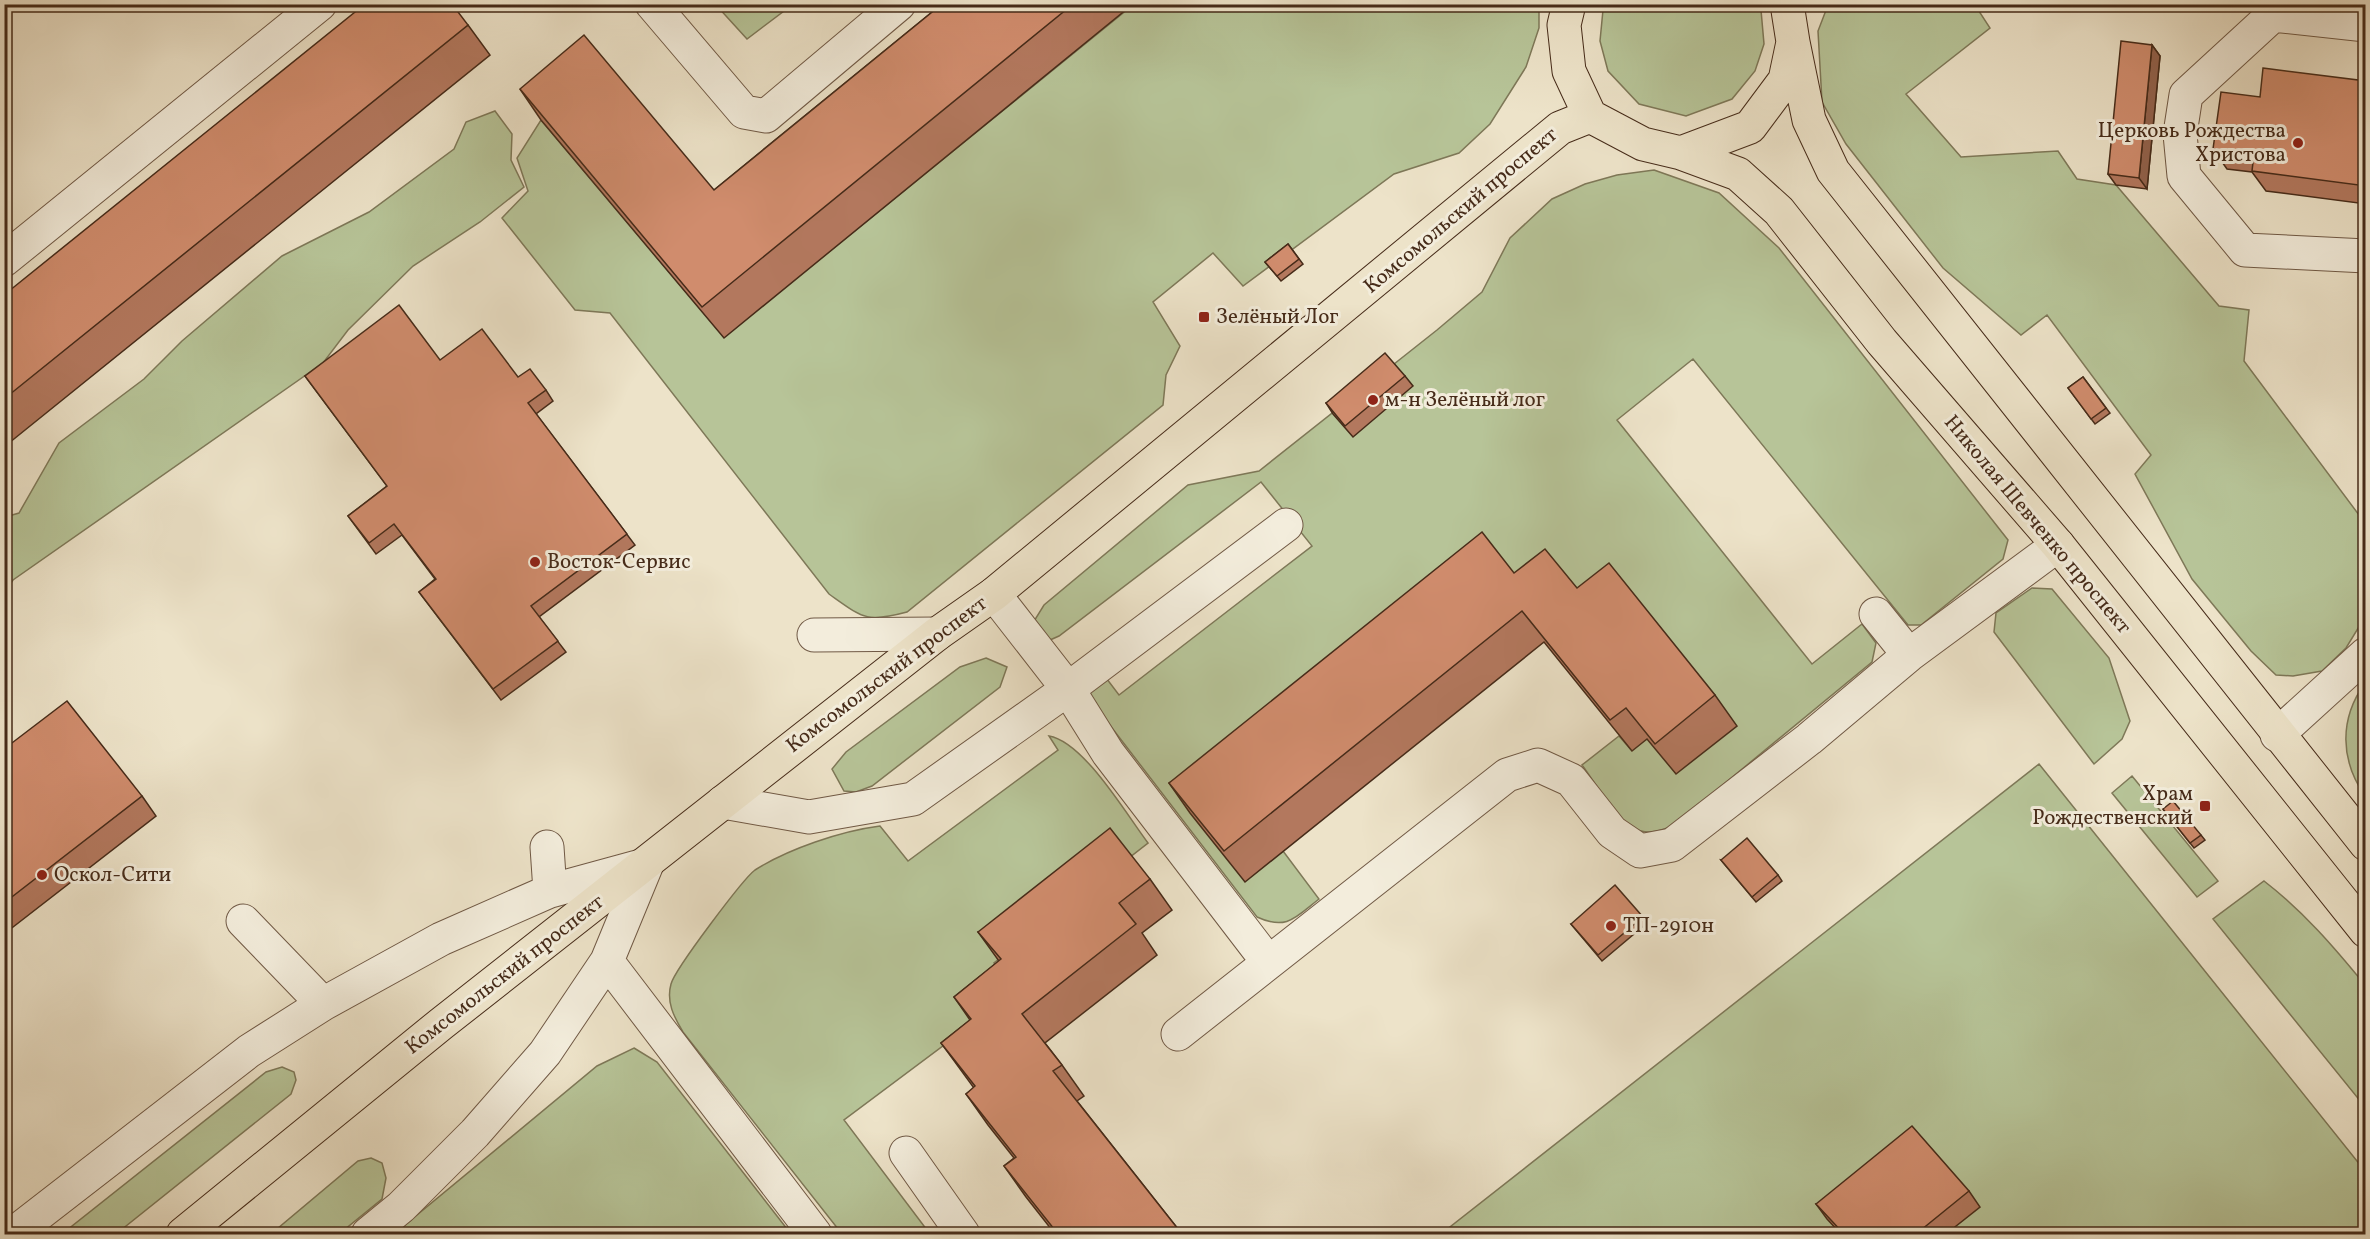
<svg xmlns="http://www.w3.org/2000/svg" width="2370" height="1239" font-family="Vollkorn,serif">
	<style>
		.green { fill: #b7c498; stroke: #7e7858; stroke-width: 1.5 }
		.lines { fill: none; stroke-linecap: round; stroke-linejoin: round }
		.minor-casing { stroke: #705945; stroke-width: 35 }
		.major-casing { stroke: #462b19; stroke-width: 35 }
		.minor { stroke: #f3eddc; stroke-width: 33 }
		.major { stroke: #ede3c9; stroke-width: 33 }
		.wall { fill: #b3785e; stroke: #462b19; stroke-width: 1.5 }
		.shaded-wall { fill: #92624c; stroke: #462b19; stroke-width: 1.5 }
		.building { fill: #d08c6d; stroke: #462b19; stroke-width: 1.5 }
		.poi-dot { fill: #8f2418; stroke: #f3eddc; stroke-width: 2 }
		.labels { text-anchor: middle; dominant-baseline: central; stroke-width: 6; stroke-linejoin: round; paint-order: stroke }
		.poi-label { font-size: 21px; fill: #462b19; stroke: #f3eddc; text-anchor: start }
		.street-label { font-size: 21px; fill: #462b19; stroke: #f3eddc }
	</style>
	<rect width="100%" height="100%" fill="#ede3c9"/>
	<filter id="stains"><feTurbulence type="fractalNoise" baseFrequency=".00333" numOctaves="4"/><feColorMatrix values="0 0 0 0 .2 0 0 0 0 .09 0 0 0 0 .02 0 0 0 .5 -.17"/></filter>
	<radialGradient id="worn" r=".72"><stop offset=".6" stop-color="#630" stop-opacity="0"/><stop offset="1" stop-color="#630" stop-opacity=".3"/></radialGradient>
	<path class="green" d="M1757,4L1761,10L1764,44L1755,71L1732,99L1686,116L1639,104L1608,71L1600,41L1603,10L1606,5Z
		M716,5H792L747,39Z
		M1133,5H1539V28L1526,67L1490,124L1459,153L1394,174L1243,286L1213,253L1153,302L1180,346L1166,375L1163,405L907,612C866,623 863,618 829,594L610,313L575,310L502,218L528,191L517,158L541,120L724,337Z
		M1828,5H1975L1990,28L1906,94L1961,157L2058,151L2077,179L2116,185L2219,306L2249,310L2244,361L2365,523V617L2346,648L2322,671L2293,676L2276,675L2251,651L2192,579L2135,474L2151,455L2047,315L2021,335L1943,268L1846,144L1822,102L1818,31Z
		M495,111L512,134L511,160L524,187L480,222L413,266L348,330L323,363L13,580L5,592V517L19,513L59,443L144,379L182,341L282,256L369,212L454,149L466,122Z
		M1654,170L1719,193L1779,248L2008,540L2003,559L1921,625H1908L1693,359L1617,420L1812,664L1862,624L1876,643L1872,662L1673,826C1662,830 1652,834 1641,831C1620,827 1595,782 1582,765L1619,736L1632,751L1599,619L1567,579L1283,851L1319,899C1296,917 1287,931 1257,917L1086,694L1094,662L1119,695L1312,546L1261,482L1059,636L1041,644L1031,626L1044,605L1188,485L1259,471L1437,330L1482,292L1510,238L1552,199L1585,184L1617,175Z
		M2032,588L2052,589L2109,658L2130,721L2122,739L2094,764L1994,632L1996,613Z
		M986,658L1007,667L1000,687L872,786L856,792L844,791L832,769L846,752L960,667Z
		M2365,683V796C2340,760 2339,719 2365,683Z
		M1049,736C1084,742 1126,814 1148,843L994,963L1015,992L844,1120L930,1234H842L683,1032C674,1017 666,1002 671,984C675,969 743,879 755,870C788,849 841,831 880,826L908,861L1058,750Z
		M2039,764L2365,1171V1234H1441Z
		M2132,776L2218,881L2197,897L2112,793Z
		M2264,881C2303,911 2334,947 2365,985V1107L2213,919Z
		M634,1048L657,1062L791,1234H394L597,1066Z
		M282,1067L294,1072L296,1080L291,1094L116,1234H62L266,1072Z
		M371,1158L382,1163L386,1178L382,1199L339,1234H271L358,1161Z"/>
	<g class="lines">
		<defs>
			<path id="minor" d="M652,4L744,112L766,116L899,4
				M2366,25L2273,15L2186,95L2180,134L2184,176L2245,250L2366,256
				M4,260L320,4
				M994,594L1068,689L1108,753L1268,962
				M1876,614L1909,655
				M814,635L937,634
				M2277,735L2366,654
				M723,802L809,817L913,799L1068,689L1286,525
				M547,847L550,891
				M243,921L323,1004
				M607,961L815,1234
				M1178,1034L1507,775L1538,765L1571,780L1612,832L1640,851L1672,845L1809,739L1909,655L2058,545
				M906,1153L963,1234
				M13,1234L249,1051L323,1004L441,939L550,891L645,865
				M368,1234L401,1207L475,1133L545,1053L607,961L647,864"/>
			<path id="major" d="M1569,4L1564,25L1569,71L1590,116L1643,144L1681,153L1738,174L1779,211L1882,342L2058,545L2366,931
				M1793,42L1809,120L1833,171L2366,844
				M1681,153L1750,127L1785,80L1793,42L1787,4
				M183,1234L441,1024L937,634L994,594L1560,128L1590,116"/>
		</defs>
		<use href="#minor" class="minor-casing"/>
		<use href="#major" class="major-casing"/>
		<use href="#minor" class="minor"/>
		<use href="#major" class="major"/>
	</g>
	<path class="wall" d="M942,4H1133L724,338L541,120L520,89L714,190Z
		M468,25L490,55L4,447V295Z
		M2152,45L2160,56L2147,189L2116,185L2108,174Z
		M2366,81V204L2266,191L2252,172L2227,169L2213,149Z
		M1288,244L1303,264L1281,281L1265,262Z
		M440,360L518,377L546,390L553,401L536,414L635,545L539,617L566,652L501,700L419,592L435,579L402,535L376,554L348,516L387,486L305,376Z
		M1405,376L1413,386L1353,437L1333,414L1326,403Z
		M2083,377L2110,413L2095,424L2068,388Z
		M1514,573L1577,588L1715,695L1737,726L1676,774L1647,739L1632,751L1544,642L1245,882L1190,813L1169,783Z
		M4,749L142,796L156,816L4,934Z
		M2163,809L2201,835L2205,840L2194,848Z
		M1721,860L1778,875L1782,881L1756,902Z
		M1150,879L1172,910L1142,933L1157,955L1045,1043L1062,1065L1084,1096L1077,1101L1182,1234H1055L1026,1197L1004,1166L1014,1158L988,1125L966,1094L974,1088L941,1043L970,1020L954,997L999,961L978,932Z
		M1643,917L1647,923L1602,961L1571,924Z
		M1969,1191L1980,1207L1946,1234H1841L1827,1219L1816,1204Z"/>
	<path class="shaded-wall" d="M2152,45L2160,56L2147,189L2139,178Z"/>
	<path class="building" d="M365,4H452L468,25L4,399V295Z
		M942,4H1073L702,307L520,89L584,35L714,190Z
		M2121,41L2152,45L2139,178L2108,174Z
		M2263,68L2366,81V186L2252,171L2254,154L2213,149L2221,92L2260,97Z
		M1288,244L1299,259L1277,276L1265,262Z
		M399,305L440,360L482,329L518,377L530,369L546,390L528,403L627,534L531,606L558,641L493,689L419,592L436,579L394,524L369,543L348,516L387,486L305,376Z
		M1385,353L1405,376L1345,426L1326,403Z
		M2083,377L2106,408L2091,419L2068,388Z
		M1482,532L1514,573L1545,549L1577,588L1609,563L1715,695L1655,744L1626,708L1610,720L1522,611L1224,851L1169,783Z
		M67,701L142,796L4,903V749Z
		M2173,801L2201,835L2190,843L2163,809Z
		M1110,828L1150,879L1119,903L1136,924L1022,1014L1062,1065L1053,1071L1182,1234H1058L1004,1166L1016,1157L966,1094L975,1086L941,1043L971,1019L954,997L1001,959L978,932Z
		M1747,838L1778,875L1752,897L1721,860Z
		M1615,885L1643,917L1598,955L1571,924Z
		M1912,1126L1969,1191L1916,1234H1844L1816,1204Z"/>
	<g class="poi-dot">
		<circle cx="2298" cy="143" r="6"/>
		<rect x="1198" y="311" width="12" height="12" rx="3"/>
		<circle cx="1373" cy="400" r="6"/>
		<circle cx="535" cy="562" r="6"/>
		<rect x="2199" y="800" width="12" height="12" rx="3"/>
		<circle cx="42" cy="875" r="6"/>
		<circle cx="1611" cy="926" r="6"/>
	</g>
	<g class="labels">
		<g class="poi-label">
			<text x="2286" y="131" text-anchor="end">Церковь Рождества<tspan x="2286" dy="24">Христова</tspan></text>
			<text x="1216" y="317">Зелёный Лог</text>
			<text x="1385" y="400">м-н Зелёный лог</text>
			<text x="547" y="562">Восток-Сервис</text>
			<text x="2193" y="794" text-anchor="end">Храм<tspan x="2193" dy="24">Рождественский</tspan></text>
			<text x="54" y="875">Оскол-Сити</text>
			<text x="1623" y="926">ТП-2910н</text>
		</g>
		<g class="street-label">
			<text transform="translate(1461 211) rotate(-40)">Комсомольский проспект</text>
			<text transform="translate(2037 525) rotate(50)">Николая Шевченко проспект</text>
			<text transform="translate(887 675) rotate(-37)">Комсомольский проспект</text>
			<text transform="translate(505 975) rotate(-38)">Комсомольский проспект</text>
		</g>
	</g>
	<rect width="2370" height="1239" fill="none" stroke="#ede3c9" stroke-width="24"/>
	<rect x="6" y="6" width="2358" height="1227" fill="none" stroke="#462b19" stroke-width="3"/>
	<rect x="12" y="12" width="2346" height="1215" fill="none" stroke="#462b19" stroke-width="1.5"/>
	<rect width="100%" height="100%" filter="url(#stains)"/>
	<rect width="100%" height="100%" fill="url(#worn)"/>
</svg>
